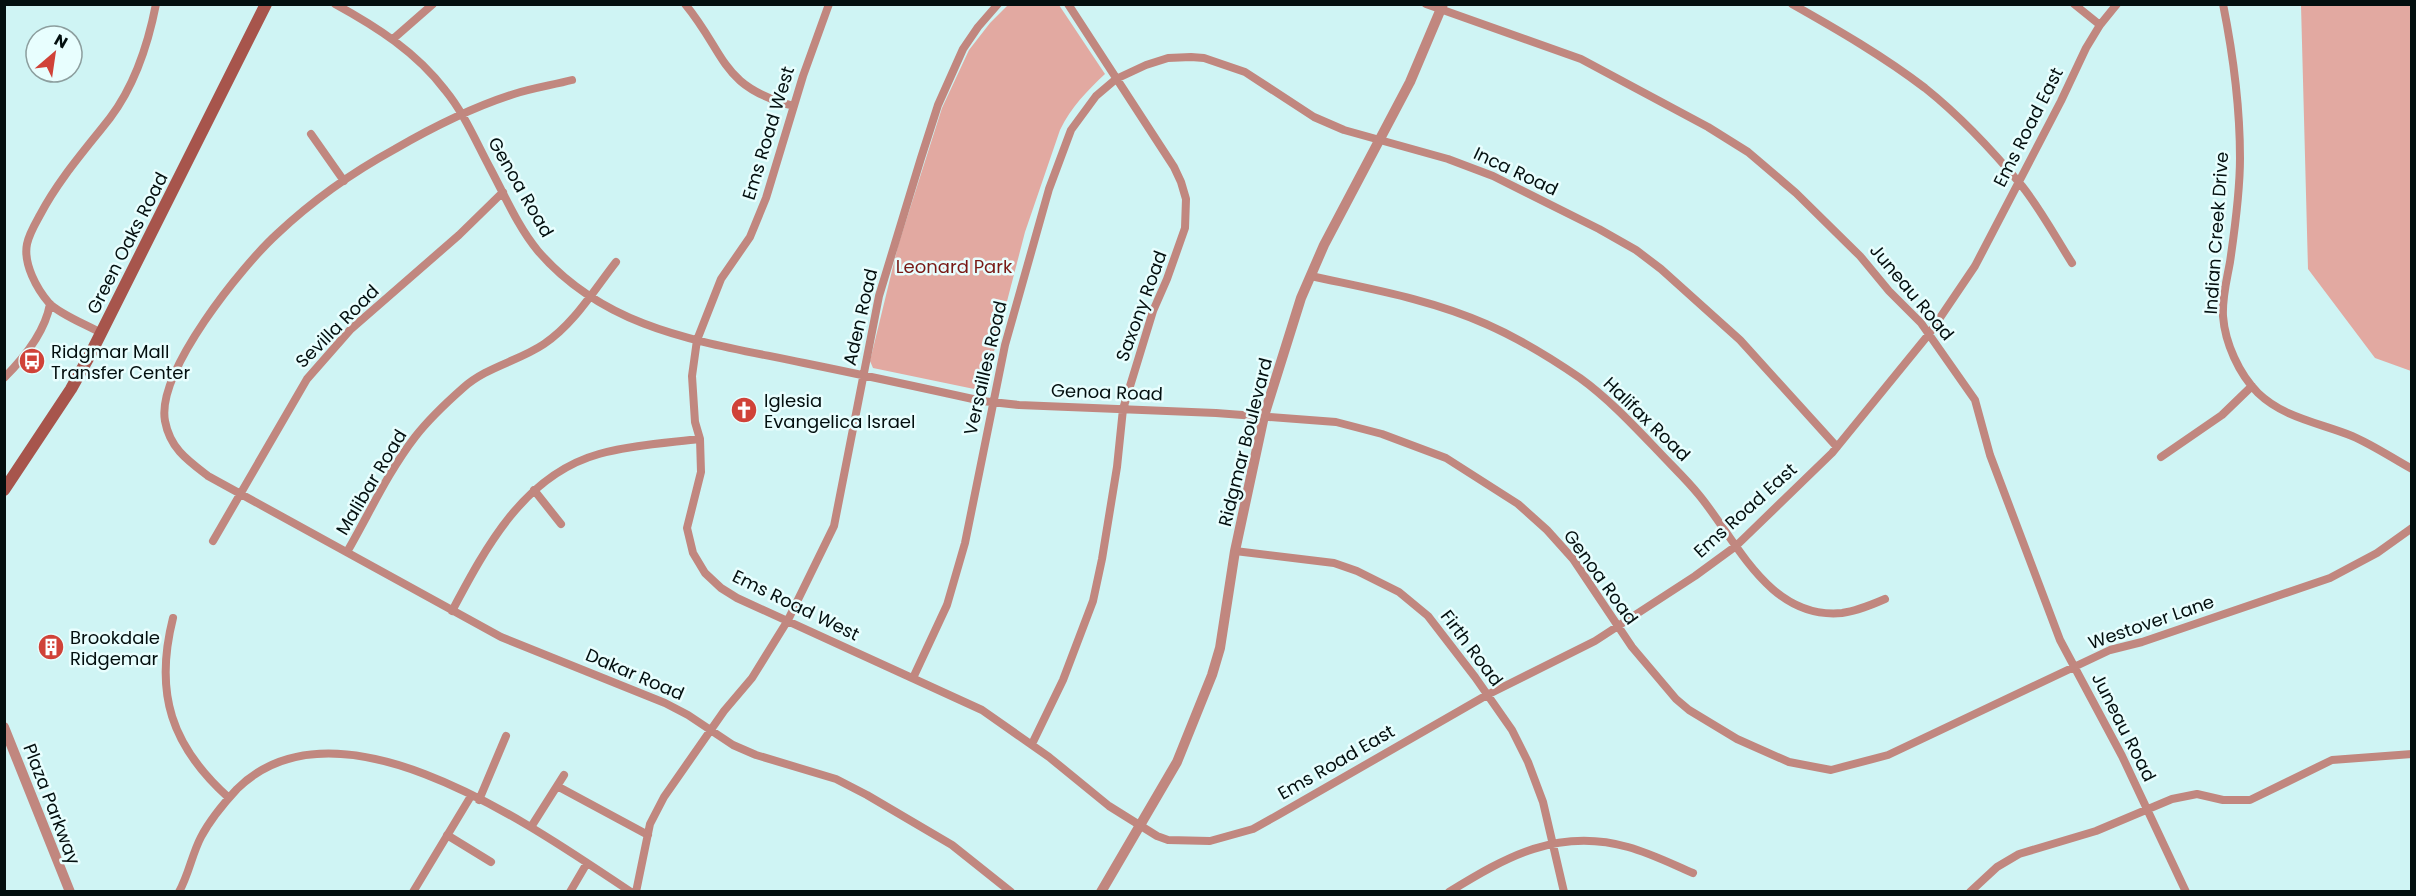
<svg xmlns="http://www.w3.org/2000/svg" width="2416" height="896" font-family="Poppins,sans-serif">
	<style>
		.green { fill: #e2a9a1 }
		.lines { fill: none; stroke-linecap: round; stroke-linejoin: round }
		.minor { stroke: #c1877f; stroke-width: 8 }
		.tertiary { stroke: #c1877f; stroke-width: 10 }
		.secondary { stroke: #a7554c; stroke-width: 12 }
		.labels { text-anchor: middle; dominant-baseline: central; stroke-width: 5; stroke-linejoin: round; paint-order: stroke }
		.street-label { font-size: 18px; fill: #030f0f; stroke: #e8fefe }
		.park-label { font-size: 18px; fill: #781814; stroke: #e8fefe }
		.poi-label { font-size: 18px; fill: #030f0f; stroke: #e8fefe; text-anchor: start }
	</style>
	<rect width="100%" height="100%" fill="#cff4f4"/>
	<path class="green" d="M1008,5H1059L1105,74C1087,91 1071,107 1060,130L1025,232L985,386L979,390L873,368L870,361L898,246L942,108L969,50L990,23Z
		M2301,5H2411V371L2375,358L2308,269Z"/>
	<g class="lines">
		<path class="minor" d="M335,4C377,27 416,52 445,90C464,113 476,142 490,168C505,196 518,227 538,251C608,332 705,342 804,363C863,375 923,388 982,401L1019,405L1216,413L1336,422L1382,434L1446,458L1518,504L1547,530L1573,559L1632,647L1676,699L1689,710L1737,739L1789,762L1831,770L1888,755L2110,650L2142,642L2330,578L2377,553L2412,528
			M685,4C727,55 720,87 794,106
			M829,4L803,76L766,198L750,237L721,279L697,340L692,376L695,422L700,439L701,472L687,528L693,553L705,573L721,588L737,598L982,710L1049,757L1109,806L1157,836L1168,840L1210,841L1253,829L1278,815L1487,695L1595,641L1695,576L1736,546L1832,453L1929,334L1975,266L2061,101L2086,48L2100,25L2117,4
			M1426,4L1581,59L1708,127L1748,152L1796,193L1860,256L1889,291L1921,323L1975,400L1990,455L2060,640L2122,756L2186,892
			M1792,4C1838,30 1883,56 1925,88C1960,116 1993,151 2022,186C2041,210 2056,238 2072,263
			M2074,4L2100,25
			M2223,4C2233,54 2240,107 2240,158C2240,192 2235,228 2230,262C2227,279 2222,297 2223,316C2225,343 2239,374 2258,393C2284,418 2320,423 2352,436C2373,445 2392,458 2412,469
			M393,39L433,4
			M572,80C553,85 533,88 514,94C473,107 433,127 395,149C353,172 312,201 277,234C242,266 156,372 165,421C170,448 187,460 208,476L501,637L665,703L688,715L733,745L756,755L836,779L867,795L952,845L1011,892
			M311,134L344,181
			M1311,276C1370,289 1430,299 1486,324C1518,338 1551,358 1580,378C1609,399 1634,426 1659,452C1672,466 1687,480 1699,495C1737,541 1769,620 1842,613C1857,611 1871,605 1885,599
			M101,333C87,325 59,314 49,303C37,289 23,264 27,244C29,234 35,224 40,215C59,179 85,150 110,118C135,85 148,45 156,4
			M4,378C24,358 45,332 50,304
			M2161,457L2222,415L2252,386
			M534,490L561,524
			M213,541L307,379L350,330L459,235L503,192
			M1235,551L1334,563L1357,571L1399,592L1428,616L1475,677L1512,730L1528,762L1543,802L1564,892
			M347,552C369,514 388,472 415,437C429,419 446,403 463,388C486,367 519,361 544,344C574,324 594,290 616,262
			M452,611C486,547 524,475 599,454C632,445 667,443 700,439
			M173,618C154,693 171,746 229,798
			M913,678L947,605L965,543L1005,345L1049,189L1071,130L1096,96L1116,79L1146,65L1168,58L1191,57L1204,58L1245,72L1314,117L1344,130L1448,159L1493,176L1599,229L1636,250L1661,269L1740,340L1837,447
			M1032,744L1063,680L1093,601L1102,559L1117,467L1123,409L1153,311L1167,279L1185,228L1186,199L1181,182L1174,167L1068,4
			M557,786L648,835
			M479,800L506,736
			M531,827L564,775
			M447,835L491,862
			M179,892C189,874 192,854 201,837C210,820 224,803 237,789C340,687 539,831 631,892
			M413,892L471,796
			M570,892L587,863
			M636,892L650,824L664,797L724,711L752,678L788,620L834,526L879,296L921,158L938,105L963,49L978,27L998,4
			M1449,892C1506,857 1558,827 1628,847C1650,853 1672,864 1693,873
			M1970,892L1997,867L2019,854L2096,831L2172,799L2197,794L2223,800H2250L2332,760L2412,754"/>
		<path class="tertiary" d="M4,727L70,892
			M1101,892L1177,762L1212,675L1220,648L1235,551L1264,416L1301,298L1324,245L1410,82L1443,4"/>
		<path class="secondary" d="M4,490L71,389L91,353L266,4"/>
	</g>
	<defs>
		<symbol id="bus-disc" viewBox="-11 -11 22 22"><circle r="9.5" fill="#d04238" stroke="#e8fefe"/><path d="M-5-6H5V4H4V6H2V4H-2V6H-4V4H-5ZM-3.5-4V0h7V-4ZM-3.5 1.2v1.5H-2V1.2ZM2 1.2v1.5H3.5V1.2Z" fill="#fff"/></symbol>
		<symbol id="church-disc" viewBox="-11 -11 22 22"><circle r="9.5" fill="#d04238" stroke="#e8fefe"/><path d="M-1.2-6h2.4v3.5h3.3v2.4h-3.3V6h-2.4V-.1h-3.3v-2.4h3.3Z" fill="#fff"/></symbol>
		<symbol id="building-disc" viewBox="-11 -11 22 22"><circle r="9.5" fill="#d04238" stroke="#e8fefe"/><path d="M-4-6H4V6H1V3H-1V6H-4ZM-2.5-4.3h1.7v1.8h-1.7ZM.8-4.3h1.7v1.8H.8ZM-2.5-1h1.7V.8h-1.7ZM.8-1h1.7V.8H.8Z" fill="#fff"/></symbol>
	</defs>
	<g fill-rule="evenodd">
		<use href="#bus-disc" x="17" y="346" width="30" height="30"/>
		<use href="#church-disc" x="729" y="395" width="30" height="30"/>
		<use href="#building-disc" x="36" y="632" width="30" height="30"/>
	</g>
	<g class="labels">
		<g class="street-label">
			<text transform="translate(2028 127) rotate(-63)">Ems Road East</text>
			<text transform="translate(768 133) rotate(-73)">Ems Road West</text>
			<text transform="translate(1516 171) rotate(25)">Inca Road</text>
			<text transform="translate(521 187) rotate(60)">Genoa Road</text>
			<text transform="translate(2216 233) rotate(-86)">Indian Creek Drive</text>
			<text transform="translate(127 243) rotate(-63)">Green Oaks Road</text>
			<text transform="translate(1912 292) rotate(50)">Juneau Road</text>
			<text transform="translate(1141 306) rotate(-70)">Saxony Road</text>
			<text transform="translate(860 317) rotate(-77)">Aden Road</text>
			<text transform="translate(337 326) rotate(-45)">Sevilla Road</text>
			<text transform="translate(985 368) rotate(-77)">Versailles Road</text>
			<text transform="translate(1107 392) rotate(2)">Genoa Road</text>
			<text transform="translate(1647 419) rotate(44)">Halifax Road</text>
			<text transform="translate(1245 442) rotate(-76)">Ridgmar Boulevard</text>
			<text transform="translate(371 482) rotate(-59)">Malibar Road</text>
			<text transform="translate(1745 510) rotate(-42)">Ems Road East</text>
			<text transform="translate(1601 577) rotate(54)">Genoa Road</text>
			<text transform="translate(796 605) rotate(26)">Ems Road West</text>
			<text transform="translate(2151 622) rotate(-19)">Westover Lane</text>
			<text transform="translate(1472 648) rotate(53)">Firth Road</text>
			<text transform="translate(635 674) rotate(23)">Dakar Road</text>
			<text transform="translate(2124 727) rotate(63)">Juneau Road</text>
			<text transform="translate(1336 762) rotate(-30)">Ems Road East</text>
			<text transform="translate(52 804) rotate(69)">Plaza Parkway</text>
		</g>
		<g class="park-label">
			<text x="954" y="266">Leonard Park</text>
		</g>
		<g class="poi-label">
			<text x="51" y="351">Ridgmar Mall<tspan x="51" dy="21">Transfer Center</tspan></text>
			<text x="764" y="400">Iglesia<tspan x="764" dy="21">Evangelica Israel</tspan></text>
			<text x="70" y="637">Brookdale<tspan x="70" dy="21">Ridgemar</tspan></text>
		</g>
	</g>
	<rect width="2416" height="896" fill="none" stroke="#030f0f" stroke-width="12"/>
	<g transform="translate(54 54) rotate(29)"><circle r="28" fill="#e8fefe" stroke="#8c9e9e" stroke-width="1.5"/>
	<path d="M0-4.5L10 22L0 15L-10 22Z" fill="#d04238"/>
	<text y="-9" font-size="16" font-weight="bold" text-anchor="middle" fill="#030f0f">N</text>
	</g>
</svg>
